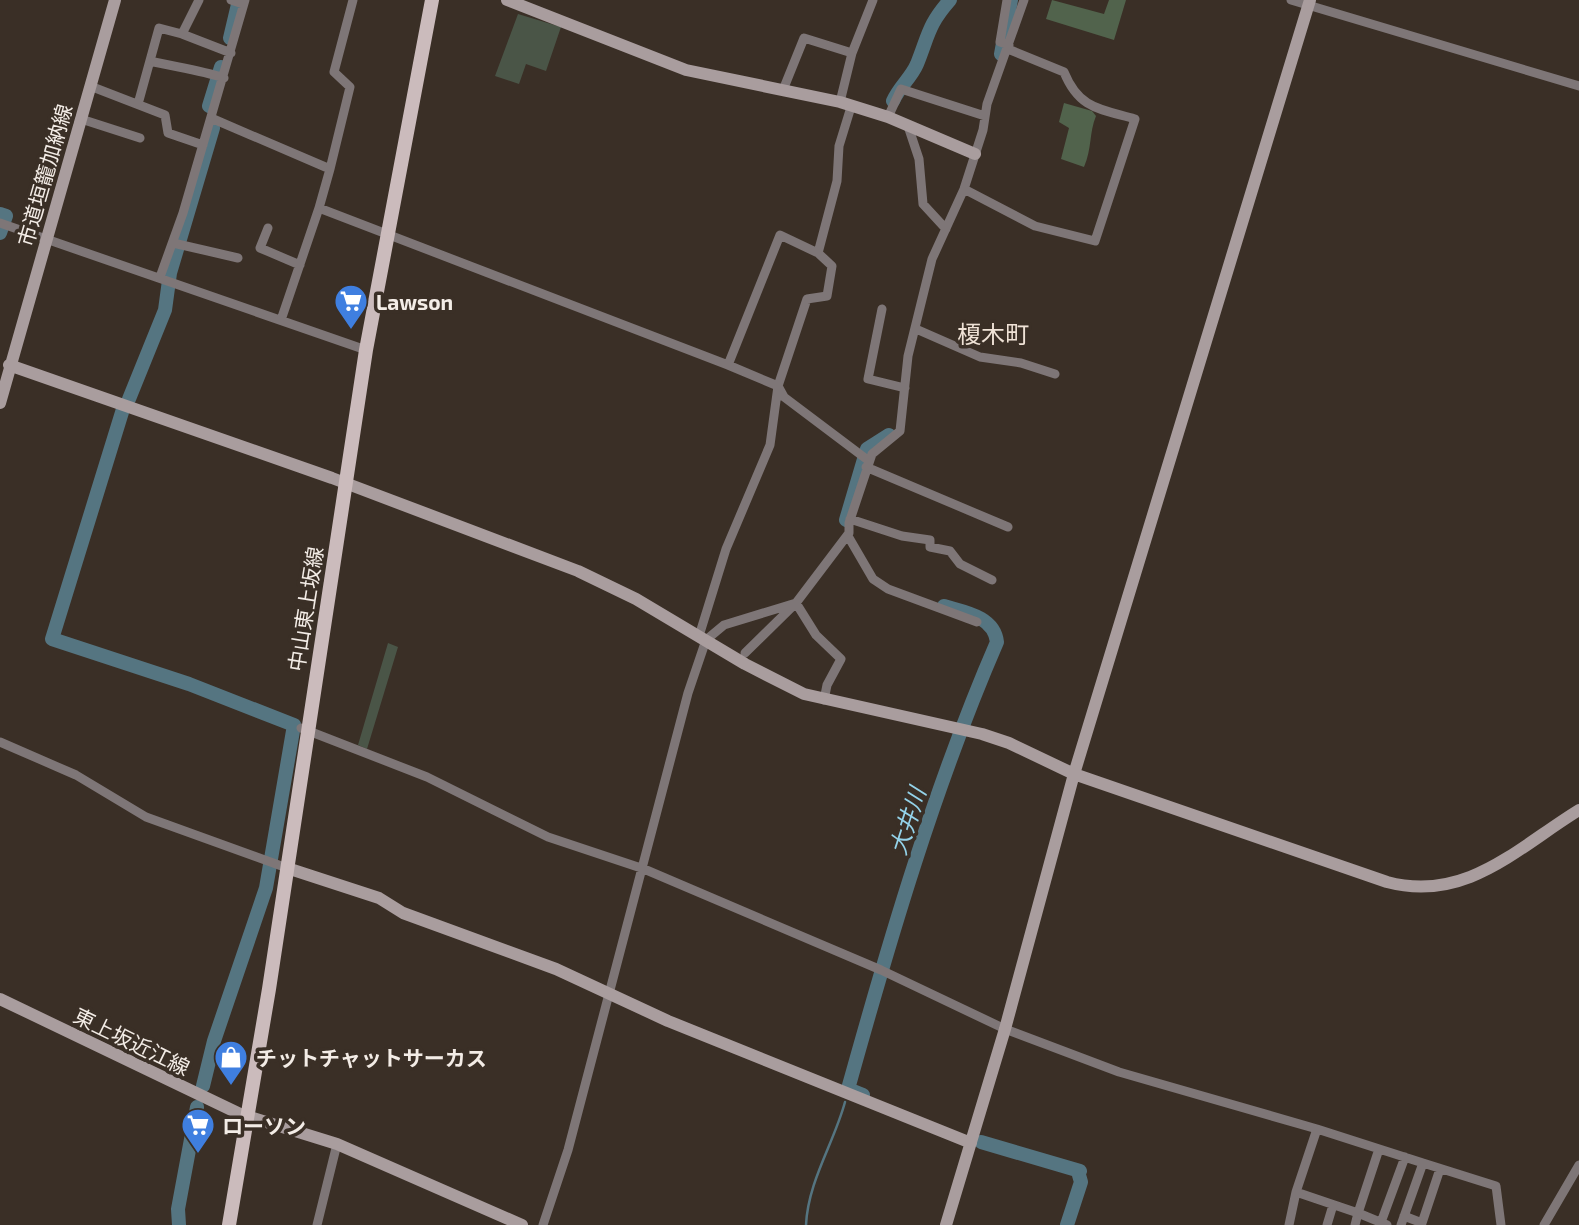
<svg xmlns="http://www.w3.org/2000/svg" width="1579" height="1225" font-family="'Exo 2','Noto Sans JP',sans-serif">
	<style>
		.green { fill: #4a5547 }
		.forest { fill: #51634c }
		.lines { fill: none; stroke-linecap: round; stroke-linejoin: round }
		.stream { stroke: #557581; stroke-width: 2.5 }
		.river { stroke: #557581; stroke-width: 14 }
		.street { stroke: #7e7677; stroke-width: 9 }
		.secondary { stroke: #a99d9e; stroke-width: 12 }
		.primary { stroke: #cbbbbc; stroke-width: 14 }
		.labels { text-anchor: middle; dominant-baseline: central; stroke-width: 7; stroke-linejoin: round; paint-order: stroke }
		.street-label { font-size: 21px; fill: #f3ece6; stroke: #3a2f26 }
		.poi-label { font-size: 21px; font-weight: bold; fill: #f3ece6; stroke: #3a2f26; text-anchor: start }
		.water-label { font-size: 23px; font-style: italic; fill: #94d3ea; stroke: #3a2f26 }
		.quarter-label { font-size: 24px; fill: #efe2d6; stroke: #3a2f26 }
	</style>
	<rect width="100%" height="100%" fill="#3a2f26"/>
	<path class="green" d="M518,14L561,27L546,71L526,64L519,84L495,76Z
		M388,643L398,647L367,749L358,745Z"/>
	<path class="forest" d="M1052,0L1104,14L1109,0H1126L1114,40L1046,19Z
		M1064,103L1092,111L1096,116C1089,133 1092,149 1084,167L1061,159L1069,128L1059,122Z"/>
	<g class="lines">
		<path class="stream" d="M806,1225C808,1181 834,1143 845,1102"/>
		<path class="river" d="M230,38L239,0
			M1001,54L1011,0
			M893,101C899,87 911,78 917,64C929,34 928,25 950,0
			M209,106L221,67
			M0,214L6,216L0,233
			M129,399L165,310L170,273L213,128
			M123,409L52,639L189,684L294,725L266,888L214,1041L203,1086
			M846,520L867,449L889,435
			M863,1095L848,1089C890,938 935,785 997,642C994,616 964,612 944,606
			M981,1142L1080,1171
			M179,1225L178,1209L197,1107
			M1067,1225L1081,1182L1079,1175"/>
		<path class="street" d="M199,0L182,34L231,53
			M231,0L243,4
			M1007,0L1000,42L1009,45
			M1291,0L1579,86
			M150,61C175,67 200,70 224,78
			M90,86L165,115L168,133L203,145
			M783,90L804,38L852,53L873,0
			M840,102L852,53
			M138,104L159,28L182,34
			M888,117L901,89L985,116
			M211,118L330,169L319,208L728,365
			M81,119L140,138
			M908,126L919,159L923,204L946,229
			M330,169L350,87L334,72L353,0
			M964,189L1035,226L1095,241L1135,119C1100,109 1079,109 1064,72L1008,49
			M0,223L366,350
			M268,228L260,248L300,265
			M173,243L238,258
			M818,253L780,235L728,365L778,386L807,299L827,296L832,266L818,253L837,181L839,146L851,107
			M160,277L183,213L245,0
			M882,309L868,379L905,388
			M281,320L319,208
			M916,329L980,357L1021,363L1055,374
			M778,386L784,397L869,461
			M866,467L1008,527
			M850,519L902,536L930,540V547L950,551L960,564L992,580
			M848,536L873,579L888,589L977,622
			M699,636L726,549L770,445L778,386
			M745,653L796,603L816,635L841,659L827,685L824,700
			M301,728L427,777L548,837L644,869L881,970L1005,1029L1119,1072L1317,1129
			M0,742L76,775L146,817L287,868
			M1379,1149L1358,1213L1387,1225
			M1423,1163L1496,1186L1501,1225
			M1296,1192L1317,1129L1423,1163L1401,1225
			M1404,1216L1422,1223L1440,1169
			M317,1225L337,1144
			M543,1225L568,1150L688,693L706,640L724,625L796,603L849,533V523L872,454L900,431L908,356L932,259L964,189L983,130L987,104L1024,0
			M1289,1225L1296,1192L1358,1213L1355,1225
			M1327,1225L1333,1205
			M1380,1225L1405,1157
			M1544,1225L1579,1165"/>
		<path class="secondary" d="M507,0L686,70L840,102L888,117L975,154
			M9,365L332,478L578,571L636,599L745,664L804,694L982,734L1009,743L1074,774L1387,882C1466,903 1517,848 1579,810
			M0,403L115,0
			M287,868L379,898L403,913L556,969L668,1021L971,1143
			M0,999L240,1114L337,1144L522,1225
			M946,1225L1005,1029L1074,774L1310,0"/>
		<path class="primary" d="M229,1225L269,989L366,350L432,0"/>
	</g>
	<defs>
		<symbol id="supermarket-pin" viewBox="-11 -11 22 30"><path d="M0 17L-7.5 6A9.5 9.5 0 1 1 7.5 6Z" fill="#3f7fe0" stroke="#3a2f26"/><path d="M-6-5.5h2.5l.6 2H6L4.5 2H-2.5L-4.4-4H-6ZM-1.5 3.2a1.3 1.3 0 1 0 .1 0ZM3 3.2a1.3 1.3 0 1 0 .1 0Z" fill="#fff"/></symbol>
		<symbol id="shop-pin" viewBox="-11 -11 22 30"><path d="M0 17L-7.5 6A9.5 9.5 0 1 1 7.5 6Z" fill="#3f7fe0" stroke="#3a2f26"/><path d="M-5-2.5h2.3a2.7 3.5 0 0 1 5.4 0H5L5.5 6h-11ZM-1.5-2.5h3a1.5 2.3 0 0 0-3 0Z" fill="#fff"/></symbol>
	</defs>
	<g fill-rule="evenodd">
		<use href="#supermarket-pin" x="332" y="282" width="38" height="52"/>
		<use href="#shop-pin" x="212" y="1038" width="38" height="52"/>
		<use href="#supermarket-pin" x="179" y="1106" width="38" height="52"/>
	</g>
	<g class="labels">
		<g class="street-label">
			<text transform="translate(44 175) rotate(-74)">市道垣籠加納線</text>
			<text transform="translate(305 609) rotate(-81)">中山東上坂線</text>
			<text transform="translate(132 1041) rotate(26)">東上坂近江線</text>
		</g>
		<g class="poi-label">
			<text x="376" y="301">Lawson</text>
			<text x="256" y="1057">チットチャットサーカス</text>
			<text x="222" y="1125">ローソン</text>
		</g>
		<g class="water-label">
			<text transform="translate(907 821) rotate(-72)">大井川</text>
		</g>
		<g class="quarter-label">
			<text x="993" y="333">榎木町</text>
		</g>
	</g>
</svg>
